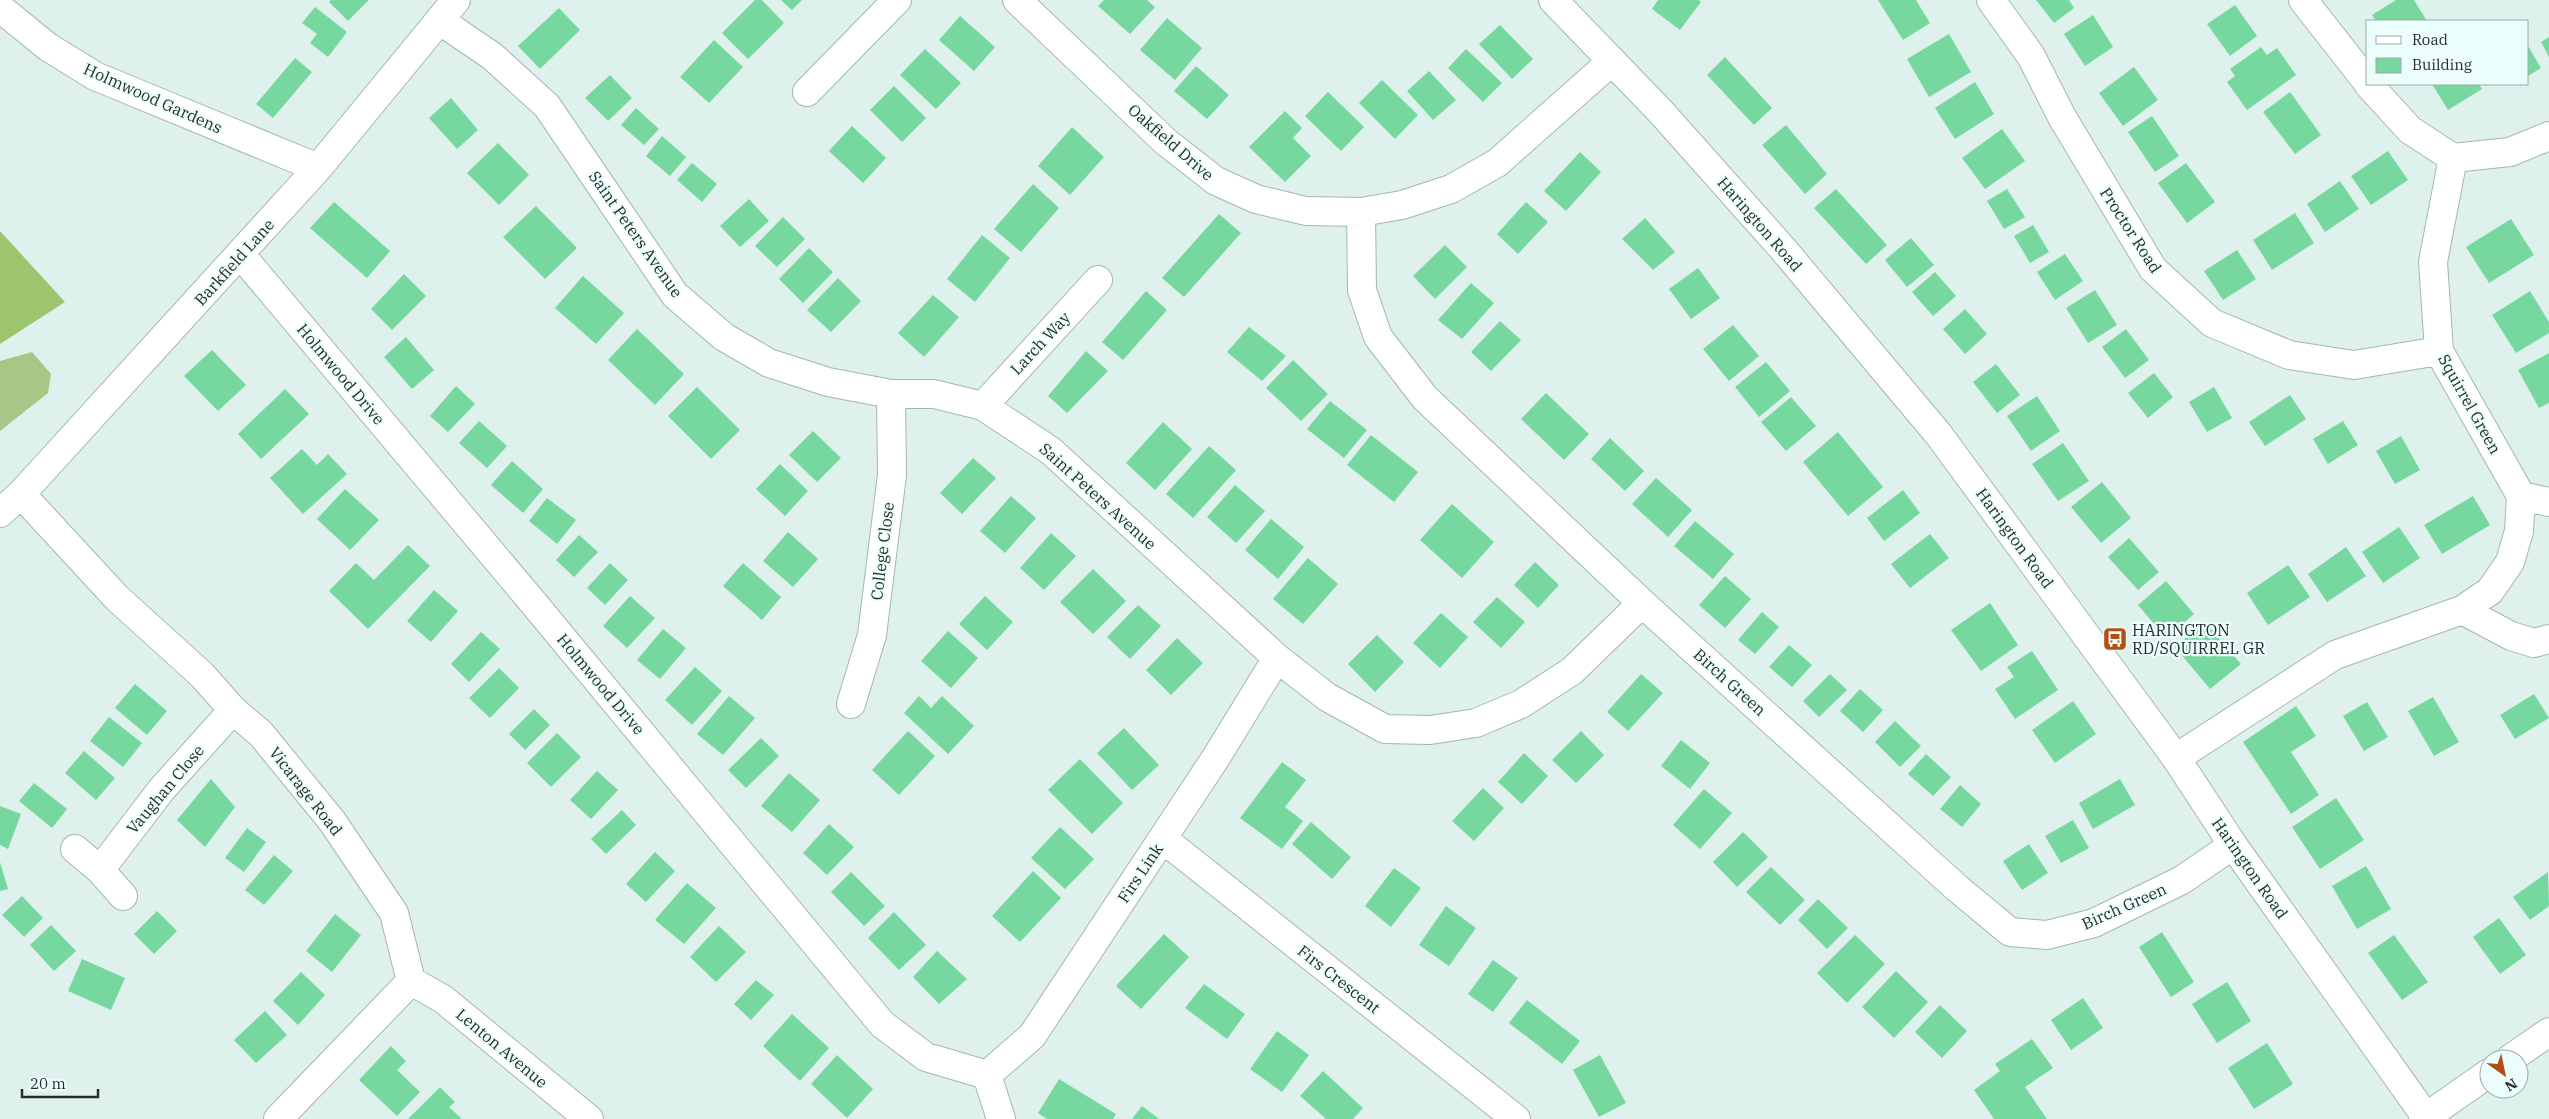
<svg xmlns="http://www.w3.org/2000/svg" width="2549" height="1119" font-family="'IBM Plex Serif',serif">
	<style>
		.green { fill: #a8c686 }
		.forest { fill: #9dc56d }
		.building { fill: #77d89f }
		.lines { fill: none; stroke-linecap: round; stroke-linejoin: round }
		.street-casing { stroke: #a4b6b3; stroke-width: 30 }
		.secondary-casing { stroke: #a4b6b3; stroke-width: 30 }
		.street { stroke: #fff; stroke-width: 28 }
		.secondary { stroke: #fff; stroke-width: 28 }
		.labels { text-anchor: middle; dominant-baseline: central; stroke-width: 4.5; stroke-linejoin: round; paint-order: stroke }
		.street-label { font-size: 16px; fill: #262d2b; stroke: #ecfefb }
		.poi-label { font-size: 16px; fill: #262d2b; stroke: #ecfefb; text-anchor: start }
	</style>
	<rect width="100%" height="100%" fill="#def1ed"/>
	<path class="green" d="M32,352L51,374L48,393L0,431V361Z"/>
	<path class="forest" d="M0,231L65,302L0,344Z"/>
	<path class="building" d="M331,0H369L348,21L329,2Z
		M755,0H762L784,23L748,59L722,33Z
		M781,0H802L792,10Z
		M1104,0H1147L1155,7L1130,34L1098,6Z
		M1658,0H1699L1701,2L1680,30L1652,9Z
		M1878,0H1916L1930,23L1903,40Z
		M2036,0H2069L2074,8L2054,23Z
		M2396,0H2414L2427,21H2376L2372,15Z
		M2235,5L2257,36L2230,56L2207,24Z
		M315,7L347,32L328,57L310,43L317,34L302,23Z
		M559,8L580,30L540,69L518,46Z
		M2093,15L2113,47L2085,66L2064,34Z
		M960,16L995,47L974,71L939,40Z
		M1167,18L1202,48L1175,80L1140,50Z
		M1500,25L1533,59L1512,79L1479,44Z
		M1949,34L1971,72L1929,97L1907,59Z
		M2549,37V57L2541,42Z
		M714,40L743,67L709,103L680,77Z
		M2528,46L2541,68L2528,76Z
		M2261,47L2267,55L2277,48L2296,75L2247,110L2227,82L2235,76L2230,69Z
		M925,49L961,83L936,109L900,75Z
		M1466,49L1502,83L1483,102L1448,68Z
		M1725,57L1772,108L1754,125L1707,75Z
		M295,58L312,72L273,118L256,104Z
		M1196,66L1229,95L1207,119L1174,91Z
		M2134,67L2158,100L2123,126L2099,93Z
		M1429,71L1456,100L1433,120L1407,91Z
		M610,75L632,98L608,121L585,98Z
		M1382,80L1418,115L1395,139L1359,103Z
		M1975,82L1994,114L1955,139L1935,108Z
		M2432,84H2479L2482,89L2448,110Z
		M894,86L926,118L902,142L870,110Z
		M1328,92L1364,127L1341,151L1305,116Z
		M2290,92L2321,135L2295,154L2263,112Z
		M451,98L478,130L457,149L429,118Z
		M636,108L659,129L644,145L621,125Z
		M1285,111L1302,128L1293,138L1311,156L1285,182L1249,147Z
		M2152,116L2179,156L2155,172L2128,132Z
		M1786,125L1827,174L1805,194L1762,145Z
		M852,126L886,158L863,183L829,151Z
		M1072,127L1104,157L1070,195L1038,166Z
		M2002,129L2025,161L1985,189L1962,158Z
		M662,136L686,157L670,176L646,156Z
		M498,143L529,175L499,205L467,173Z
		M2388,151L2408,180L2371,205L2351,176Z
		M1580,152L1601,172L1566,211L1544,191Z
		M692,163L717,184L702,202L677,180Z
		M2186,163L2215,202L2187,223L2158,183Z
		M2340,181L2359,209L2325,232L2307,204Z
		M1033,184L1059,208L1021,252L994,229Z
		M1836,189L1887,245L1866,264L1814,208Z
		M2007,189L2025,217L2004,229L1987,201Z
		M749,199L769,221L740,247L720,226Z
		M334,202L390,251L367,278L310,228Z
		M1526,202L1548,222L1518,254L1497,234Z
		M536,206L577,248L545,279L503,237Z
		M2295,213L2314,243L2272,270L2253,240Z
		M1219,214L1241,233L1184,297L1162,278Z
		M783,217L805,239L777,267L755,246Z
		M1645,218L1675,252L1653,270L1622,239Z
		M2511,219L2534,255L2489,283L2466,247Z
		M2033,225L2049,252L2030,263L2014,236Z
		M982,235L1010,258L975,302L947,279Z
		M1911,238L1934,265L1907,287L1885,260Z
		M1445,245L1467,267L1435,299L1413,276Z
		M809,248L833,272L803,303L779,279Z
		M2237,250L2256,279L2223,300L2204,271Z
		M2065,254L2083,281L2055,300L2037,272Z
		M1698,268L1720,298L1691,319L1669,289Z
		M1935,272L1956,296L1933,316L1912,292Z
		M404,274L426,296L392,330L371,309Z
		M583,276L624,313L596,344L555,308Z
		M838,278L861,301L831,332L807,310Z
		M1471,283L1494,303L1462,339L1438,320Z
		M2095,290L2117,325L2088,343L2066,308Z
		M1146,291L1167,310L1123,360L1102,342Z
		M2530,291L2549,322V333L2516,353L2492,315Z
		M933,295L959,317L924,357L898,333Z
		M1965,309L1987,334L1965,354L1943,329Z
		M1500,321L1521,340L1491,371L1471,352Z
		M1733,325L1759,356L1729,381L1703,349Z
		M1249,327L1286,356L1262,381L1227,352Z
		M637,329L684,374L655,405L608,360Z
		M2126,329L2149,360L2125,378L2102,347Z
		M406,337L434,370L412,389L384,357Z
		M212,350L246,385L218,411L184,376Z
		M1086,351L1108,371L1067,413L1048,396Z
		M2549,353V403L2539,408L2518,370Z
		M1293,360L1328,394L1301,421L1266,388Z
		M1766,362L1790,391L1759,417L1735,387Z
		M1996,364L2020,395L1997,413L1973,382Z
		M2154,373L2173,397L2148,418L2128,393Z
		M456,386L475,404L448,432L430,416Z
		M697,387L740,430L711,459L668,416Z
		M2214,387L2232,418L2207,432L2189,402Z
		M285,389L309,414L261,459L238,434Z
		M1546,393L1589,434L1564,460L1521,419Z
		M2290,395L2306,419L2265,446L2249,422Z
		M2037,396L2060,431L2031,451L2007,416Z
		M1791,397L1816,426L1786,451L1761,422Z
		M1330,401L1367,430L1344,458L1307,429Z
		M479,421L507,446L487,468L459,443Z
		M2343,421L2358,445L2328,464L2313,439Z
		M1163,422L1192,449L1155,490L1126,463Z
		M813,431L841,458L817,482L789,455Z
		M1838,432L1883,487L1848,516L1803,462Z
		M1371,435L1418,472L1394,502L1347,465Z
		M2401,436L2420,470L2395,484L2376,451Z
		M1610,438L1644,471L1625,491L1591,459Z
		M2063,443L2089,481L2058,501L2032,464Z
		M1209,446L1236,470L1193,518L1166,494Z
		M302,449L317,465L328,454L347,474L303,514L270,478Z
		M973,458L996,478L962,514L940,493Z
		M512,461L543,489L523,513L491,485Z
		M780,464L808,491L785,516L756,489Z
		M1656,478L1692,510L1668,537L1632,504Z
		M2102,482L2131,518L2101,543L2071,507Z
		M1235,485L1265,511L1236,543L1207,517Z
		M345,489L379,520L350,550L317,519Z
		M1903,490L1920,513L1884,541L1867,518Z
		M1011,496L1036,518L1005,553L980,531Z
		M2473,496L2490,525L2442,554L2424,525Z
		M547,498L576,520L557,544L529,521Z
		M1452,504L1494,542L1462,578L1420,540Z
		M1271,519L1304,547L1278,579L1245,550Z
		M1695,521L1734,554L1713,579L1674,546Z
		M2399,527L2420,558L2383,583L2362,552Z
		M788,532L818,559L793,587L763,561Z
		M1051,533L1076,556L1044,590L1020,568Z
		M1930,534L1949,558L1910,588L1891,564Z
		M579,535L598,552L574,577L556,560Z
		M2129,538L2159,572L2138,590L2108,557Z
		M408,545L430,566L368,629L329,591L356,563L374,580Z
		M2346,547L2366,576L2327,602L2308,574Z
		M1308,558L1338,584L1303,624L1273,599Z
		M1535,562L1559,585L1538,608L1514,585Z
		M610,563L628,580L605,605L587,588Z
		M743,563L781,597L762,620L723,586Z
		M2288,565L2310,597L2268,625L2247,593Z
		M1093,569L1126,601L1093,634L1060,602Z
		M1725,576L1751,599L1725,628L1699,605Z
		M2166,581L2194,614L2166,638L2138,605Z
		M434,590L458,611L431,642L407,621Z
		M630,596L655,618L627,648L603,626Z
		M985,596L1013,622L987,650L959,624Z
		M1497,597L1525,622L1501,648L1473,622Z
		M1990,603L2018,645L1981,671L1951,630Z
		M1138,605L1161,626L1130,659L1107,637Z
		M1762,612L1779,627L1755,654L1738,640Z
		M1441,613L1468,637L1440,668L1413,643Z
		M2205,622L2241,664L2210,689L2175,647Z
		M663,629L686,648L660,679L637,660Z
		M948,631L978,658L951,688L921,661Z
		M481,632L500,649L469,682L451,664Z
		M1377,635L1404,662L1375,692L1348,664Z
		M1177,638L1203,663L1171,695L1146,670Z
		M1789,645L1812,665L1792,687L1769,667Z
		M2032,651L2058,690L2015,719L1995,689L2014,677L2007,667Z
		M695,667L722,691L692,725L665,700Z
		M499,668L519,688L490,718L469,698Z
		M1641,674L1663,693L1628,731L1607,712Z
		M1830,674L1847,690L1819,717L1803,701Z
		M135,684L167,711L147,735L115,708Z
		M1860,689L1883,710L1863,732L1840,711Z
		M2534,694L2549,718L2515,739L2500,715Z
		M729,696L755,718L723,755L697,734Z
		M919,696L931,708L942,696L974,726L948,754L904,713Z
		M2433,697L2459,742L2434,756L2408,711Z
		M2073,701L2096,734L2055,763L2032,730Z
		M2367,702L2388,737L2364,751L2343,716Z
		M2296,706L2316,736L2291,752L2319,795L2291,814L2243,742Z
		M534,709L550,725L525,750L509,734Z
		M109,717L142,743L123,767L90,741Z
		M1895,721L1921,746L1900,767L1875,742Z
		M1124,728L1159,765L1132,790L1097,753Z
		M908,731L935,756L899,795L872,770Z
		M1581,731L1604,755L1576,783L1552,760Z
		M557,733L581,757L551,787L527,763Z
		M761,738L779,756L746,788L728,770Z
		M1681,740L1710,763L1690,789L1661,766Z
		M84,751L115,778L96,800L65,773Z
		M1524,753L1548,776L1522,804L1498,782Z
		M1926,754L1951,777L1933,796L1908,774Z
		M1080,759L1123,803L1092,834L1048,790Z
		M1282,762L1306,780L1285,807L1303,821L1282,849L1240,818Z
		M597,771L618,790L591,819L570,800Z
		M789,773L820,800L792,832L761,806Z
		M211,779L235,807L205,847L177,820Z
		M2120,779L2135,805L2093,829L2079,803Z
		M34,783L67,809L52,828L19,801Z
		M1960,785L1981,804L1962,827L1940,809Z
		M1483,788L1504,808L1474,841L1452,821Z
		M1704,789L1732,813L1700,849L1673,825Z
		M2336,798L2364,840L2320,869L2292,827Z
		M0,806L21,814L8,849L0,845Z
		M622,810L636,825L606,854L591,839Z
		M2073,820L2089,848L2061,863L2045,836Z
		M1311,822L1351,857L1332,879L1292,844Z
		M829,824L854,847L827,875L803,853Z
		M1060,827L1094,859L1065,889L1031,858Z
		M247,828L266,842L244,872L225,858Z
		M1743,832L1768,857L1737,887L1713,862Z
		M2029,844L2048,873L2022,890L2003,861Z
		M655,852L675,871L646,902L626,884Z
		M274,855L293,871L264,905L245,890Z
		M0,862L8,889L0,891Z
		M2366,866L2391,909L2357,929L2332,886Z
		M1771,867L1805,900L1780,925L1746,892Z
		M1394,868L1421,888L1391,927L1365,906Z
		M1033,871L1061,898L1020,942L992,916Z
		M851,872L885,906L864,926L831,892Z
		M2548,872L2549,906L2530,920L2513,897Z
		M687,883L716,908L684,944L655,920Z
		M22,896L43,918L24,937L2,915Z
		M1818,899L1848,928L1827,949L1798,920Z
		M1446,906L1476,928L1449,966L1419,945Z
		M157,911L177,931L154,954L134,934Z
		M894,912L926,945L899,970L868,938Z
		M335,914L361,935L332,972L306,951Z
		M2499,918L2526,955L2500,974L2473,937Z
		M51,925L76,951L54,971L30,945Z
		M719,926L746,952L716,982L690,957Z
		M2162,932L2194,982L2171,997L2139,947Z
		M1164,934L1189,957L1141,1009L1116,986Z
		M1855,935L1885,964L1847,1003L1817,973Z
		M2394,935L2428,982L2402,1000L2368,953Z
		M937,951L967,979L939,1004L913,977Z
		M82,959L125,978L111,1010L68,991Z
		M1493,960L1518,978L1493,1012L1468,994Z
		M1896,971L1928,1002L1894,1038L1862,1007Z
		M301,972L325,995L298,1025L273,1001Z
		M756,980L774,995L751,1020L734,1004Z
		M2227,982L2251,1021L2217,1043L2192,1004Z
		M1204,984L1245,1014L1227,1039L1185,1008Z
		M2083,998L2103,1028L2071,1050L2051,1020Z
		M1527,1000L1580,1041L1562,1064L1509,1023Z
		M1940,1005L1967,1031L1942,1058L1915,1032Z
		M265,1011L287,1035L256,1063L234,1040Z
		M792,1014L829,1048L800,1081L763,1046Z
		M1277,1031L1309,1055L1282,1092L1250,1069Z
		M2032,1039L2053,1068L2025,1087L2047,1119H1994L1974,1090L2000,1071L1995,1064Z
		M2267,1043L2293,1084L2254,1109L2228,1068Z
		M391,1046L406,1061L397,1070L420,1092L397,1116L359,1080Z
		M837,1055L873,1089L847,1118L811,1084Z
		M1600,1055L1626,1103L1599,1117L1573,1070Z
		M1323,1071L1363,1108L1353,1119H1326L1300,1096Z
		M1059,1079L1116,1114L1113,1119H1047L1038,1113Z
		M440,1087L455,1102L449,1107L462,1119H408Z
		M1142,1106L1159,1119H1132Z"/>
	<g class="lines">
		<defs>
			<path id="street" d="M1017,0L1166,142L1216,181L1256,199L1306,211L1361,212L1402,205L1451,189L1497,163L1612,61
				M1991,0L2031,56L2062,117L2153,269L2212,323L2289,355L2354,365L2439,351
				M2303,0L2368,83
				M0,8L48,47L95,76L318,168
				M439,20L492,56L547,106L675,295L724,337L769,363L828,382L891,394H934L983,406L1051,451L1277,658L1327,697L1385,729L1430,730L1476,723L1521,704L1572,671L1642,603
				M2368,84L2410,130L2453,158L2510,152L2549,136
				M807,92L897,0
				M1361,212L1362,290L1378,337L1425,398L1642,603L1957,888L2010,932L2047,935L2094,923L2182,880L2233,845
				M241,255L531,600L882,1024L926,1057L987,1075
				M983,406L1098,280
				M21,494L117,598L202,675L233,710L261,734L332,821L394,913L411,981L278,1119
				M2521,496L2549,502
				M0,513L21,494L318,168L456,0
				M2462,610L2511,636L2534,643L2549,639
				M851,704L872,635L892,475L891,394
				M2176,758L2335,655L2462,610L2490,591L2510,562L2519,531L2521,496L2439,351L2433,262L2453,158
				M1163,839L1516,1119
				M75,849L100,870L123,896
				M100,870L162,789L233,710
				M411,981L443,999L589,1119
				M2510,1059L2549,1032
				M987,1075L1032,1036L1215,759L1277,658
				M987,1075L1001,1119
				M2426,1117L2489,1073"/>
			<path id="secondary" d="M1553,0L1661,112L1783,249L1939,435L2176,758L2233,845L2426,1117L2423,1119"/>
		</defs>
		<use href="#street" class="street-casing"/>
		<use href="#secondary" class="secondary-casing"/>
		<use href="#street" class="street"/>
		<use href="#secondary" class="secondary"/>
	</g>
	<defs>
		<symbol id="bus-square" viewBox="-11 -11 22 22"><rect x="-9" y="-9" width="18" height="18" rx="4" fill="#b25014" stroke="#ecfefb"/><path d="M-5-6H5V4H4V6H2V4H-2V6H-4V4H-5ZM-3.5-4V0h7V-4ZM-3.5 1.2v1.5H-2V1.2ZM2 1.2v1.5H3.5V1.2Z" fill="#fff"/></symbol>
	</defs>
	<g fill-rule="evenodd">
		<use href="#bus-square" x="2101" y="625" width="28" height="28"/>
	</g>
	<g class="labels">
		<g class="street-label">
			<text transform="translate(153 98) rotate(24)">Holmwood Gardens</text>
			<text transform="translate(1171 142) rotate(41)">Oakfield Drive</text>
			<text transform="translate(1760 224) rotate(49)">Harington Road</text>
			<text transform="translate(2131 230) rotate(57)">Proctor Road</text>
			<text transform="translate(636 234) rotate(55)">Saint Peters Avenue</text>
			<text transform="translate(234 262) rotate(-48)">Barkfield Lane</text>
			<text transform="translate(1040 343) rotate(-47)">Larch Way</text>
			<text transform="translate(341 374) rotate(50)">Holmwood Drive</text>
			<text transform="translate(2470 404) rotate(61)">Squirrel Green</text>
			<text transform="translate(1098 496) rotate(42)">Saint Peters Avenue</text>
			<text transform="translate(2015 538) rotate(54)">Harington Road</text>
			<text transform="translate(882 551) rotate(-83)">College Close</text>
			<text transform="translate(1730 682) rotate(42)">Birch Green</text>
			<text transform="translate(601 684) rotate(50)">Holmwood Drive</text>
			<text transform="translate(165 789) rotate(-50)">Vaughan Close</text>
			<text transform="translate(306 791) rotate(52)">Vicarage Road</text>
			<text transform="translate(2250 868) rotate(55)">Harington Road</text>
			<text transform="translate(1140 873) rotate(-56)">Firs Link</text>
			<text transform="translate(2124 906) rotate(-24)">Birch Green</text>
			<text transform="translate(1339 979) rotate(38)">Firs Crescent</text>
			<text transform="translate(502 1048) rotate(40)">Lenton Avenue</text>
		</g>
		<g class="poi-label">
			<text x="2132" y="630">HARINGTON<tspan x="2132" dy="18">RD/SQUIRREL GR</tspan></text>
		</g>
	</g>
	<rect x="2366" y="20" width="162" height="65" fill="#ecfefb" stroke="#9daaa8"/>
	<rect x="2376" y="36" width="25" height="8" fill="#ffffff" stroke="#9daaa8"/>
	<text x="2412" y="45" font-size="15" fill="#262d2b">Road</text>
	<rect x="2376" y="58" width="25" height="15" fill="#77d89f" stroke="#9daaa8"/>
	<text x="2412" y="70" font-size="15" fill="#262d2b">Building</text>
	<g transform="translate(2504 1074) rotate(147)"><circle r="24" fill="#ecfefb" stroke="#9daaa8"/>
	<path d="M0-4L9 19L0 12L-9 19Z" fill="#b25014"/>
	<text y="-8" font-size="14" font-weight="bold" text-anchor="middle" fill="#262d2b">N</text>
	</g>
	<path d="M22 1089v8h76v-8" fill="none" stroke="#262d2b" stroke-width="2.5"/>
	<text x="30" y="1089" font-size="15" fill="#262d2b" stroke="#ecfefb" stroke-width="4" paint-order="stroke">20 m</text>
</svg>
